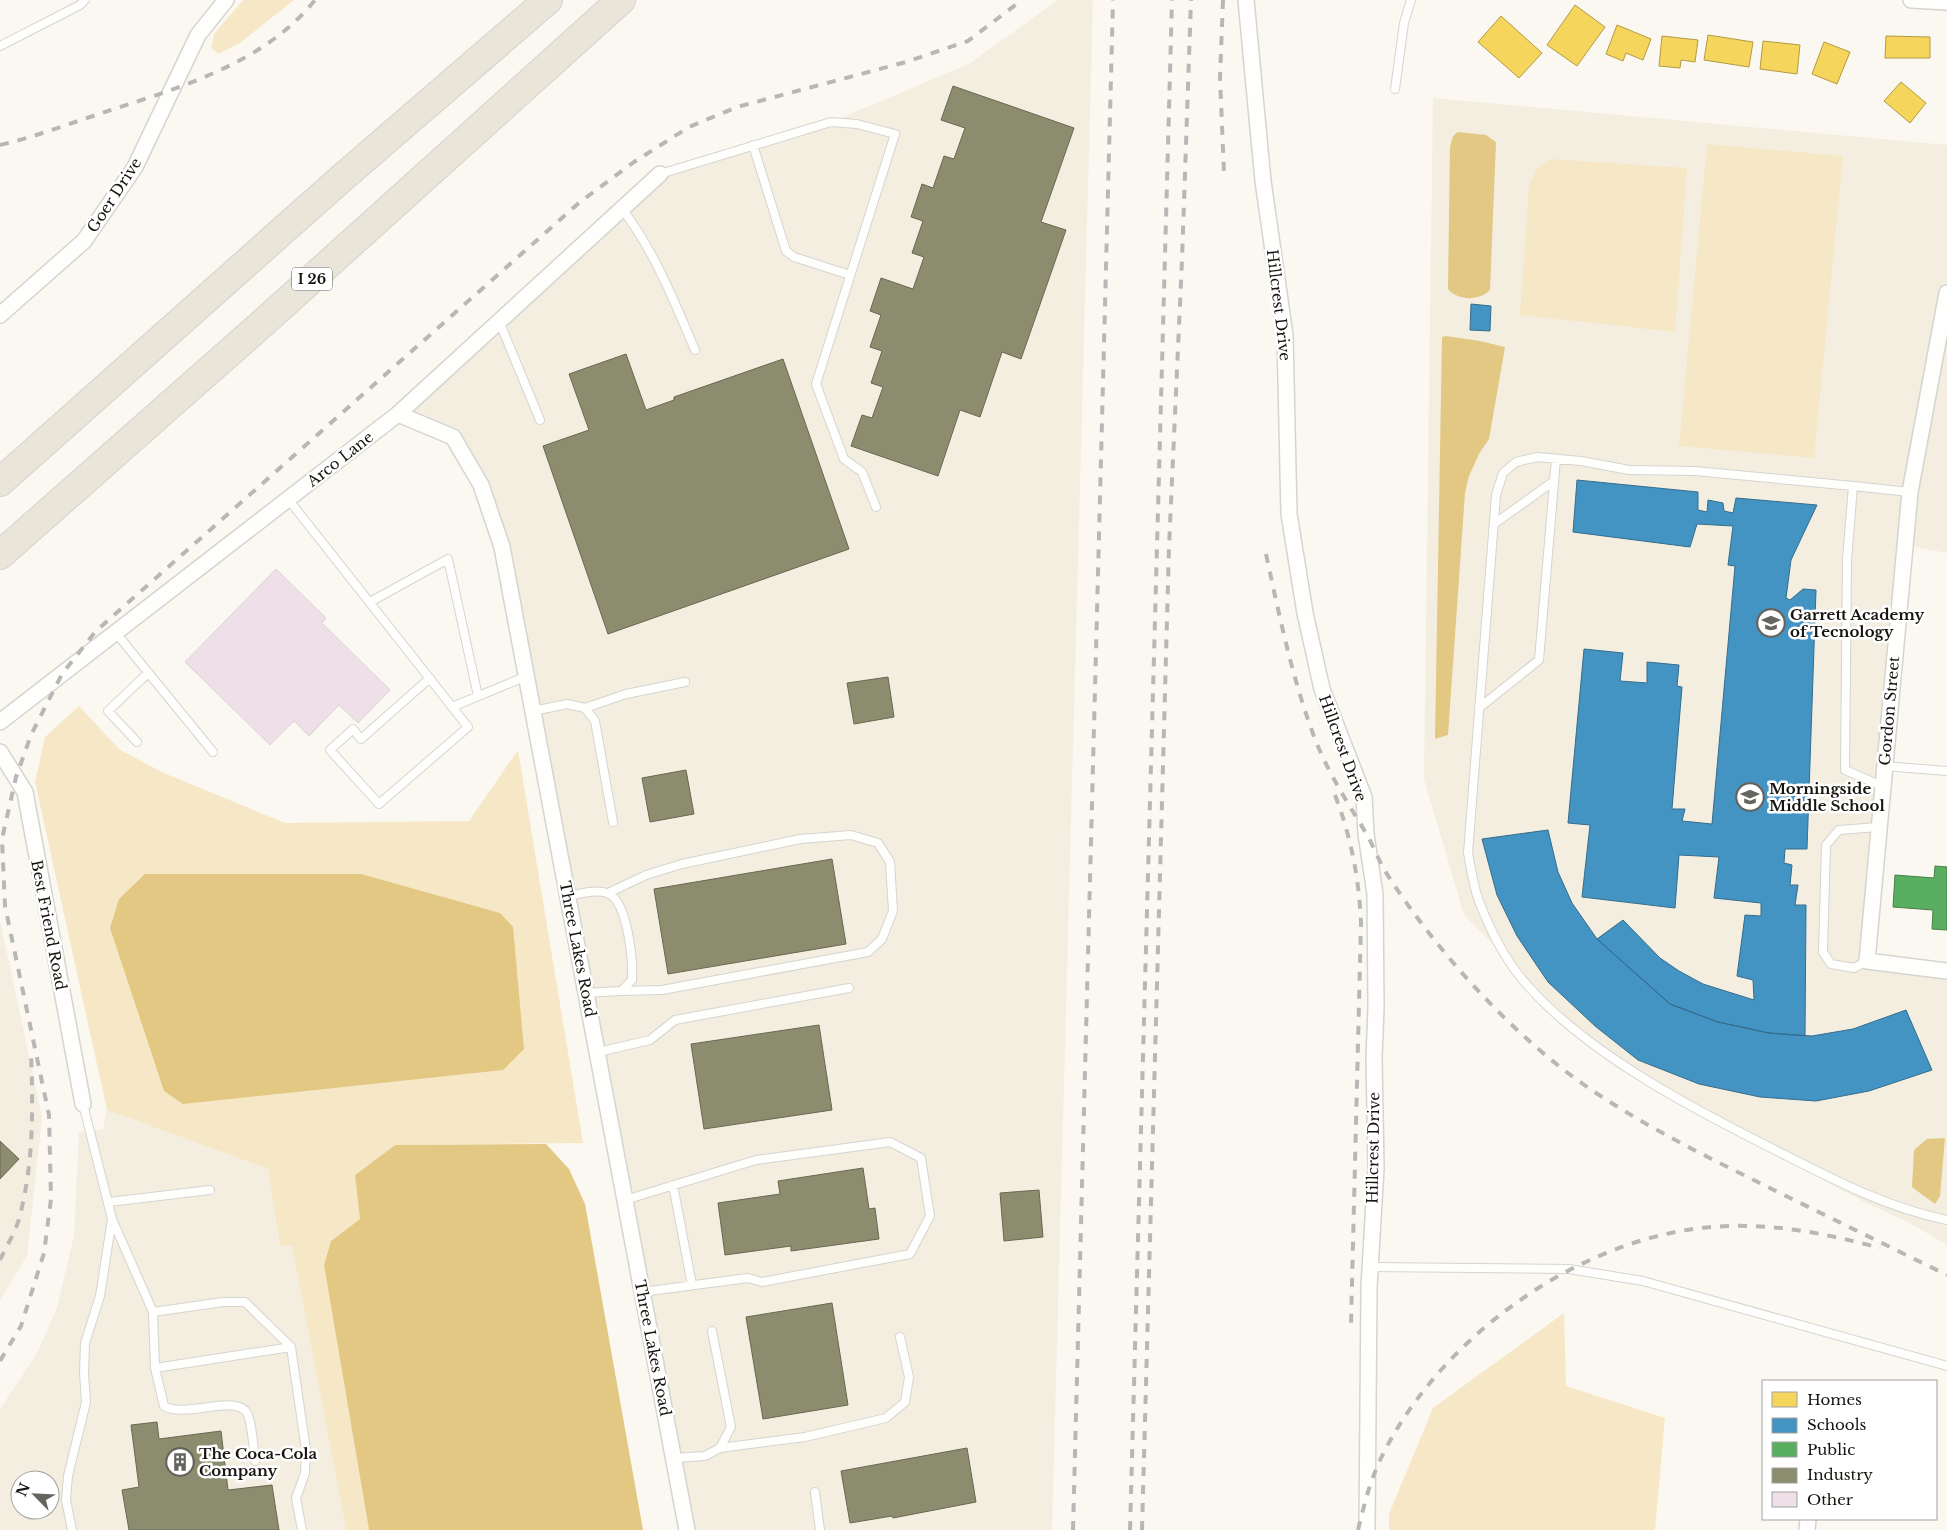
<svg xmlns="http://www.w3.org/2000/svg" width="1947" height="1530" font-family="'Libre Baskerville',serif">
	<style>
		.built { fill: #f3eee0; fill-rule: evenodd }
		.green { fill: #f6e8c6 }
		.water { fill: #e2c883 }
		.homes { fill: #f6d55c; stroke: #b29b45 }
		.schools { fill: #4393c3; stroke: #356d8d }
		.public { fill: #5aae61; stroke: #458048 }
		.industry { fill: #8c8c6e; stroke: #686852 }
		.building { fill: #eedfe9; stroke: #d8d5d4 }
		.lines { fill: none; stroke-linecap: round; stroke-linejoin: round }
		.service-casing { stroke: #d6d4cf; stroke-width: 10 }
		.minor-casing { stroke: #d6d4cf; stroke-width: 18 }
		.motorway-casing { stroke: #d3d2cf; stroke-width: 30 }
		.service { stroke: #fefefd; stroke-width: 8 }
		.minor { stroke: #fefefd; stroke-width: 15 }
		.motorway { stroke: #eae5d9; stroke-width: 28 }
		.rail { stroke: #b8b7b6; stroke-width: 4; stroke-dasharray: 9 9; stroke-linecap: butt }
		.labels { text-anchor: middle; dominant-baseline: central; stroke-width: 5; stroke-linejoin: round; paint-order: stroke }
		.shield { fill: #fff; stroke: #5b5a57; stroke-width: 1 }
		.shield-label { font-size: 14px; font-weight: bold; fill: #15140f }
		.street-label { font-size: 15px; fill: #15140f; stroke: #fff }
		.poi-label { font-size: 15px; font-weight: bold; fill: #15140f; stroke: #fff; text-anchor: start }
	</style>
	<rect width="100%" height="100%" fill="#fbf8f1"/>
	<path class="built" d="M1058,0H1093L1052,1530H687L502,547L453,437L398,414L660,174L831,122L969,64Z
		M1433,98L1947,145V553L1905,545L1867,961L1947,971V1245L1910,1223L1864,1202L1615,1067L1464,915L1424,779Z
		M0,920L42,1117L27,1256L0,1300Z
		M107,1110L268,1169L280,1246L292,1245L346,1530H0V1409L36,1355L57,1308L74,1236L79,1132L103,1129ZM20,1480H50V1510H20Z"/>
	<path class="green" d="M243,0H294L240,43L218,54L211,48L214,34Z
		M1707,144L1843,156L1814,458L1679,446Z
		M1550,159L1687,168L1675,332L1520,315L1529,184L1538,168Z
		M79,706L120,750L164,773L285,823L469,821L518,750L583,1143L395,1145L355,1175L360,1219L331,1241L324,1265L369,1530H346L292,1246H280L268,1169L107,1110L35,782L45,737Z
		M1564,1313L1566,1386L1665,1418L1655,1530H1389V1514L1433,1408Z"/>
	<path class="water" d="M1458,132L1486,135L1496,142L1490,290C1479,301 1458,301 1448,289L1450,147L1453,136Z
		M1446,336L1480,341L1505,347L1489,439L1479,454L1469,476L1465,493L1448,735L1435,739L1442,337Z
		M145,874H361L500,913L513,927L524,1049L503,1070L183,1104L164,1091L110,928L119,899Z
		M1945,1138L1940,1196L1935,1204L1912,1187L1914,1150L1927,1139Z
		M546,1144L569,1169L585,1204L643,1530H369L324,1265L331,1241L360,1219L355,1175L395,1145Z"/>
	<path class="homes" d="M1575,5L1605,27L1577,66L1547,45Z
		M1501,16L1542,53L1519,78L1478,42Z
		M1617,25L1651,39L1643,60L1626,53L1623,61L1606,54Z
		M1708,35L1753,42L1749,67L1704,60Z
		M1662,36L1698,40L1695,62L1681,60L1680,68L1659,66Z
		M1886,36L1930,37V58H1885Z
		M1763,41L1800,45L1797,74L1760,69Z
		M1824,42L1850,52L1837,84L1812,74Z
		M1901,82L1926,103L1910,123L1884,101Z"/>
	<path class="schools" d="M1471,304L1491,306L1490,331L1470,330Z
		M1577,480L1698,492V510L1707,512L1708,500L1723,503L1724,511L1733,513L1736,498L1817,505L1791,560L1786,598L1790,600L1803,589L1816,590L1807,849H1785L1784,863L1792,865L1790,885H1798L1795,905H1806L1805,1036L1769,1033L1718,1022L1670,1004L1597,939L1623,920L1660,958L1679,971L1703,984L1754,1000L1753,980L1737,976L1745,915L1761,916V903L1714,898L1719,857L1679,855L1675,908L1582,897L1590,825L1568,823L1584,649L1623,653L1620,681L1647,683V662L1679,665L1677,686L1682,687L1672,809H1685L1682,821L1712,824L1735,566L1728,565L1733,526L1697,524L1690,547L1573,532Z
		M1548,830L1558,872L1572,903L1597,939L1670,1004L1718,1022L1769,1033L1812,1036L1853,1029L1906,1010L1932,1070L1869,1091L1816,1101L1760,1097L1699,1084L1638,1060L1595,1026L1548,982L1517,936L1497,895L1482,839Z"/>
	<path class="public" d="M1935,866L1947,867V930L1932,929L1933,910L1893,907L1895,875L1934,878Z"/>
	<path class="industry" d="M953,86L1074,128L1041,222L1066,230L1021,359L1002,352L980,417L960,410L938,476L851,446L862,415L872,418L883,387L871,383L882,351L870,347L881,315L870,311L881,278L913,289L924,257L912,253L923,221L911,217L922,184L933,188L944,156L954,159L965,128L941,120Z
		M626,354L646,410L674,400V397L783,359L849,549L608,634L543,446L589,430L569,374Z
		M888,677L894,717L854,724L847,683Z
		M686,770L694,814L650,822L642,778Z
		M832,859L846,944L668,974L654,889Z
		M819,1025L832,1110L704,1129L691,1044Z
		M0,1141L19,1159L0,1179Z
		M863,1168L869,1209L875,1208L879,1239L791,1251V1246L725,1255L718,1203L780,1194L778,1181Z
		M1039,1190L1043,1237L1004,1241L1000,1193Z
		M832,1303L848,1405L763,1419L746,1317Z
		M157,1422L159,1439L221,1431L228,1490L272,1485L279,1530H129L122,1490L139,1487L131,1425Z
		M967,1448L976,1502L893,1518L892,1516L850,1523L841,1471Z"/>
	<path class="building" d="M276,569L326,618L322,623L390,690L358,723L339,705L309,736L294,721L270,745L185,662Z"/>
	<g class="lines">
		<defs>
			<path id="service" d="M0,46L80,5L85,0
				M1395,89L1404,23L1411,0
				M753,145L786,251L794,257L850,275
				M660,174L831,122L857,124L895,134L816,384L844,459L862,472L876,507
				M622,209C655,252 674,301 695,350
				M499,321L540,420
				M1853,486L1695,471L1629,470L1581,461L1537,457L1516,462L1503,473L1496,495L1468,853C1471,868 1473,886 1479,901C1490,930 1507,963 1528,986C1590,1056 1699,1112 1783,1154C1836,1181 1888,1208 1947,1220
				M288,499L468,727L379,804L330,750L353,729L361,739L430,678
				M1494,524L1554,481
				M370,602L448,559L478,696
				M116,633L213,752
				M452,707L527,676
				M585,708L626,694L685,682
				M1479,708L1539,660L1556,459
				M533,711L567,704L585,708L595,721L613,822
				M137,742L108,711L148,673
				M1884,766L1947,771
				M1882,786L1845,770L1847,559L1853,486L1910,492
				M608,893L646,875L682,864L800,839L851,835L878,843L890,862L893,911L882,939L868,952L662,990L621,991
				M568,896C580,894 595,889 607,893C628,900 633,961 632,980L621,991L586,993
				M1867,961L1854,968L1831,964L1823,952L1826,845L1839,830L1878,827
				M598,1052L650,1040L675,1020L849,988
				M673,1185L692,1285
				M625,1200L756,1160L890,1142L921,1158L930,1216L910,1254L762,1282L748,1278L642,1292
				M109,1202L210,1190
				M112,1219L153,1312L223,1302H245L291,1347L306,1450L305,1473L296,1498L302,1530
				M1370,1267L1569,1269L1643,1281L1947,1366
				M153,1312L155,1368L164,1406C186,1419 239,1392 248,1415C253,1429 253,1447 255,1461
				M155,1368L291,1347
				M720,1448L805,1437L886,1418L905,1402L909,1377L900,1337
				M674,1458L705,1456L720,1448L731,1427L712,1331
				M815,1492L820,1530
				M72,1530L66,1500L68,1476L86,1402L84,1373L85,1343L100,1296L112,1219L83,1104"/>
			<path id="minor" d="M1246,0L1263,181L1285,335L1289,514L1305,613L1322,689L1364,797L1366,834L1375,894L1376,1008L1374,1058L1376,1168L1369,1287L1367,1530
				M1911,0L1947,2
				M1947,293L1910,492L1867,961L1947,971
				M0,315L84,241L135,167L198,35L226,0
				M398,414L453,437L481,485L502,547L687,1530
				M0,722L398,414L660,174
				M0,752L25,792L83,1104
				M1807,1530L1808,1519"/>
			<path id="motorway" d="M0,482L343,177L548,0
				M0,555L264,322L621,0"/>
		</defs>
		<use href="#service" class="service-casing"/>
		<use href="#minor" class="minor-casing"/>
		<use href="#motorway" class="motorway-casing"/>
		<use href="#service" class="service"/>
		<use href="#minor" class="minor"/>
		<use href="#motorway" class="motorway"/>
		<path class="rail" d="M1223,0L1220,78L1224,173
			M0,145C35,137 68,124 102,113C177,88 263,65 315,0
			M1266,554C1279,614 1291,673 1312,731C1325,768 1346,800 1366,833C1373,845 1378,859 1385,871C1436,951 1514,1038 1593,1091C1653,1131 1717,1162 1782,1194C1837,1221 1892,1248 1947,1275
			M1335,795C1351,837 1359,878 1361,923L1351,1324
			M0,1260C6,1247 15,1233 19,1219C34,1163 33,1108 31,1051
			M0,1361L21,1326L44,1253L51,1199L49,1115L5,906L2,839L16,777L31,735L62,674L96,631L580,202L634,162L689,127L737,107L906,62L968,41L1022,0
			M1073,1530L1113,0
			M1130,1530L1172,0
			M1142,1530L1169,547L1182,260L1191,0
			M1358,1530C1364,1505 1370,1481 1381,1458C1438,1341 1571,1243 1701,1228C1763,1221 1821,1232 1880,1248"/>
	</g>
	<defs>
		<symbol id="school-ring" viewBox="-11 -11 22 22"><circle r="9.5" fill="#fff" stroke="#66645e" stroke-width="1.5"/><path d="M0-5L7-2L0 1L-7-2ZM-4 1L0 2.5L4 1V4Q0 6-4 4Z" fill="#66645e"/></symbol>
		<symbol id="building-ring" viewBox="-11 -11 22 22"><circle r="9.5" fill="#fff" stroke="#66645e" stroke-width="1.5"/><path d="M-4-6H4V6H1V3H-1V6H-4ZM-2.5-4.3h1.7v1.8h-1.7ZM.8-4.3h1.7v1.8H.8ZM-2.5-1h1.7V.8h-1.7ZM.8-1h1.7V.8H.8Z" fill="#66645e"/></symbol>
	</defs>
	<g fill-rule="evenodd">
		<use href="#school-ring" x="1755" y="607" width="32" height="32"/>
		<use href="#school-ring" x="1734" y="781" width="32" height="32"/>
		<use href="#building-ring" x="164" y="1446" width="32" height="32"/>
	</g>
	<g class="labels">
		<rect class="shield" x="292" y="267.5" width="40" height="23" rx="4"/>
		<g class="shield-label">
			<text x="312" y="279">I 26</text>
		</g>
		<g class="street-label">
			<text transform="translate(114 195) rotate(-57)">Goer Drive</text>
			<text transform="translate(1279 305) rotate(83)">Hillcrest Drive</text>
			<text transform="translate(340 459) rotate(-38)">Arco Lane</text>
			<text transform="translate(1889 711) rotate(-85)">Gordon Street</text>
			<text transform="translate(1343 748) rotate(70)">Hillcrest Drive</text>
			<text transform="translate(49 925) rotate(79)">Best Friend Road</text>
			<text transform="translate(578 949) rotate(79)">Three Lakes Road</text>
			<text transform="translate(1373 1148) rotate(-89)">Hillcrest Drive</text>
			<text transform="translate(653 1348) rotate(79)">Three Lakes Road</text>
		</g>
		<g class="poi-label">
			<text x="1790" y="614">Garrett Academy<tspan x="1790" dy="17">of Tecnology</tspan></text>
			<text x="1769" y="788">Morningside<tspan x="1769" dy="17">Middle School</tspan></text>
			<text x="199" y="1453">The Coca-Cola<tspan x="199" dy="17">Company</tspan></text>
		</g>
	</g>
	<rect x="1762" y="1380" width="175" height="140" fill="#ffffff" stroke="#a1a19f"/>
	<rect x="1772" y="1392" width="25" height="15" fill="#f6d55c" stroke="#a1a19f"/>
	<text x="1807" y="1405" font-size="15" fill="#15140f">Homes</text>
	<rect x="1772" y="1418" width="25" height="15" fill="#4393c3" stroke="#a1a19f"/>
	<text x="1807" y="1430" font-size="15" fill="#15140f">Schools</text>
	<rect x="1772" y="1442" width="25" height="15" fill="#5aae61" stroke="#a1a19f"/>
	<text x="1807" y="1455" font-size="15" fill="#15140f">Public</text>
	<rect x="1772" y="1468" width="25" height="15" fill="#8c8c6e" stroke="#a1a19f"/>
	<text x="1807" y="1480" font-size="15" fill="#15140f">Industry</text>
	<rect x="1772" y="1492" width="25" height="15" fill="#eedfe9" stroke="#a1a19f"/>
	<text x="1807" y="1505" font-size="15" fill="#15140f">Other</text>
	<g transform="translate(35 1495) rotate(294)"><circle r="24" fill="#ffffff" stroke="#a1a19f"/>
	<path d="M0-4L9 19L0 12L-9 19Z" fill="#66645e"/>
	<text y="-8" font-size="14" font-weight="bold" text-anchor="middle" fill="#15140f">N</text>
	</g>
</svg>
